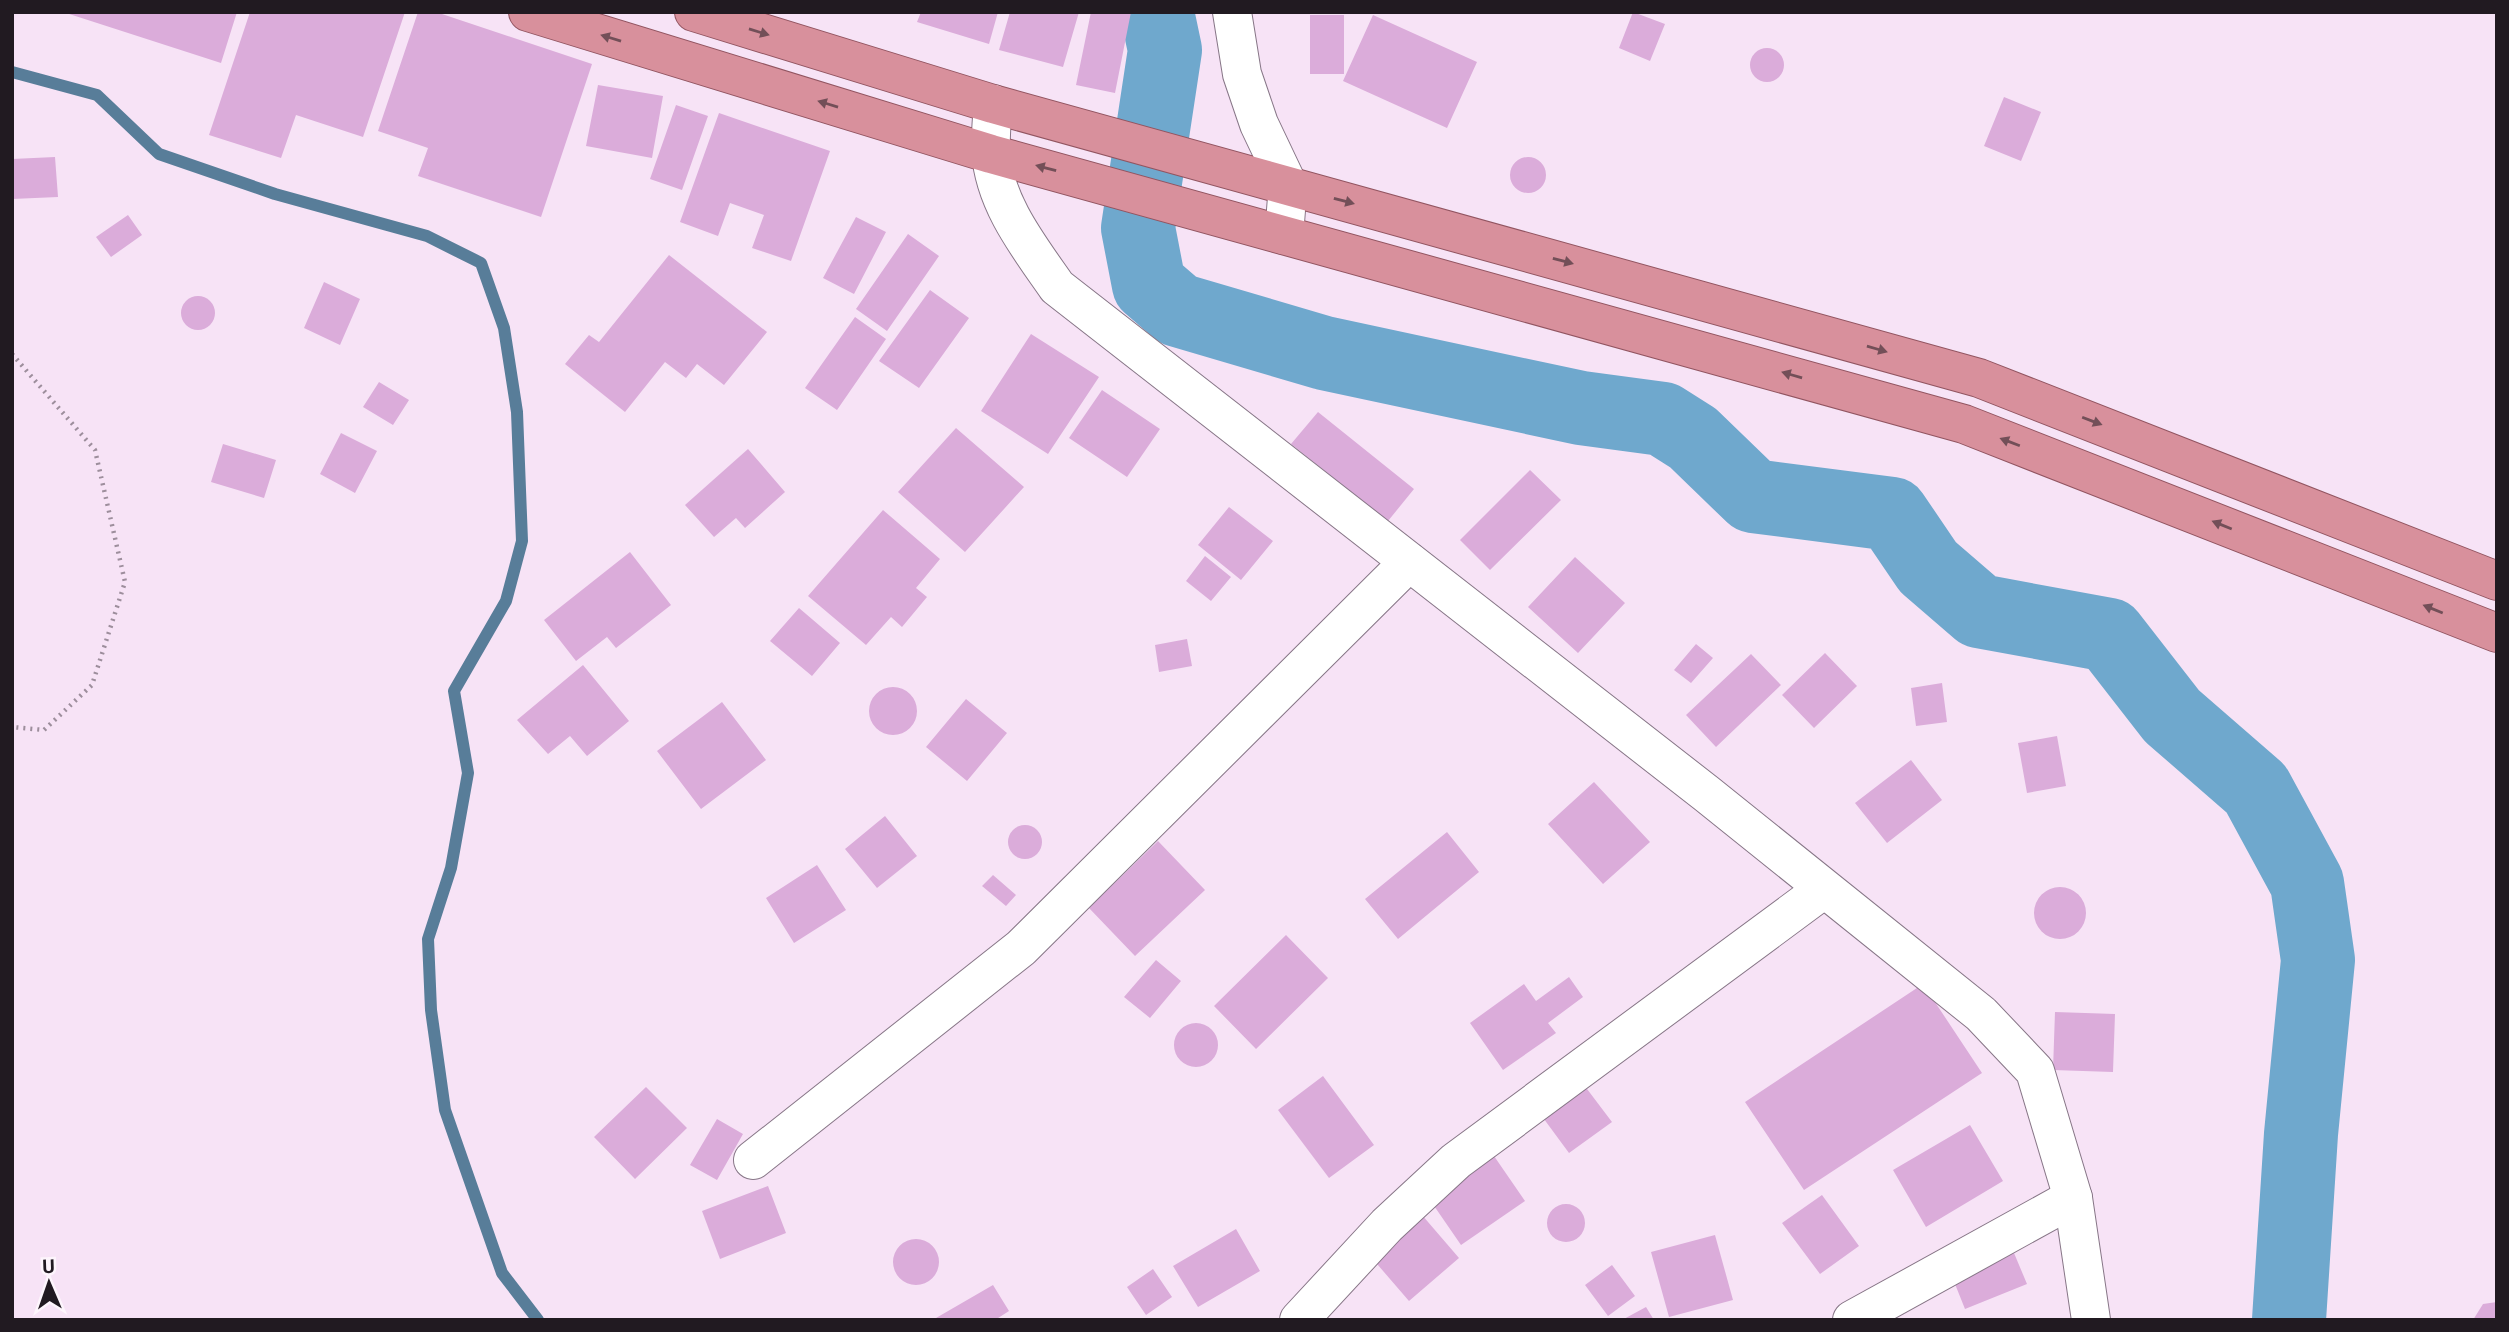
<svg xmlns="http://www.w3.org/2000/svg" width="2509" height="1332" font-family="Roboto,sans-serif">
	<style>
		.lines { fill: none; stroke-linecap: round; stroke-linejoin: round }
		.stream { stroke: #587d99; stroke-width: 12 }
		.river { stroke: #6fa8cd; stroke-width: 74 }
		.building { fill: #dbacda }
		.minor-casing { stroke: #877687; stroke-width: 40 }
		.tertiary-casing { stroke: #877687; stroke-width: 40 }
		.trunk-casing { stroke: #925561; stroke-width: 40 }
		.path { stroke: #9d8e9c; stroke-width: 4.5; stroke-dasharray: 2 5; stroke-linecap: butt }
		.minor { stroke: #fff; stroke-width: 38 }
		.tertiary { stroke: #fff; stroke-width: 38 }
		.trunk { stroke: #d8909c; stroke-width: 38 }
		.oneway { fill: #734f58 }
	</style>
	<rect width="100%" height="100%" fill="#f7e3f6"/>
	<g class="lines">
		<path class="stream" d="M12,72L97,95L159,154L275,194L427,236L481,263L504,328L517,412L522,541L506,601L454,691L468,773L451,868L428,939L431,1010L445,1110L502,1273L538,1320"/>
		<path class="river" d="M1157,12L1165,50L1138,228L1149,285L1178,310L1324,353L1581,408L1663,419L1693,438L1753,496L1892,514L1928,567L1979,611L2109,635L2172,716L2256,789L2307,883L2318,960L2301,1134L2289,1320"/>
	</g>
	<path class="building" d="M63,12H237L221,63Z
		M250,12H405L363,137L296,115L281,158L209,135Z
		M418,12H436L592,64L541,217L418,176L428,148L378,131Z
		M921,12H998L989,44L917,22Z
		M1010,12H1079L1063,67L999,50Z
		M1091,12H1131L1115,93L1076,85Z
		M1633,12L1665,24L1650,61L1619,48Z
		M1310,15H1344V74H1310Z
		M1373,15L1477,62L1447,128L1343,81Z
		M1750 65a17 17 0 1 1 34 0a17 17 0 1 1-34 0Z
		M598,85L663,96L652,158L586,146Z
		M2004,97L2041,112L2021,161L1984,146Z
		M676,105L708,116L682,190L650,179Z
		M719,113L830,151L791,261L752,248L764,215L730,203L718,236L680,222Z
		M1510 175a18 18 0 1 1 36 0a18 18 0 1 1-36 0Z
		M55,157L58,197L12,199V159Z
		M128,215L142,235L111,257L96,237Z
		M856,217L886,232L854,294L823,278Z
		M908,234L939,256L887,331L856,309Z
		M669,255L767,332L724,385L697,364L686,378L665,362L625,412L565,364L589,335L599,342Z
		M324,282L360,299L340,345L304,328Z
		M930,290L969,318L919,388L879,361Z
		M181 313a17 17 0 1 1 34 0a17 17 0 1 1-34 0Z
		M855,317L886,339L837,410L805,388Z
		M1031,334L1099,377L1048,454L981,411Z
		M379,382L409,400L393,425L363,407Z
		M1102,390L1160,429L1127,477L1069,438Z
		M1318,412L1414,489L1388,521L1291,444Z
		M956,428L1024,487L965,552L898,492Z
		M341,433L377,451L355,493L320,474Z
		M223,444L276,460L264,498L211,482Z
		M748,449L785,492L745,528L736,518L714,537L685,505Z
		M1530,470L1561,500L1490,570L1460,540Z
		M1229,507L1273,541L1241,580L1198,545Z
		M883,510L940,559L916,588L927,597L902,627L891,617L866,645L808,596Z
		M630,552L671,605L616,648L607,637L576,661L544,620Z
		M1205,556L1231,577L1211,601L1186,581Z
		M1575,557L1625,603L1578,653L1528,607Z
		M799,608L840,643L812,676L770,641Z
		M1187,639L1192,666L1159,672L1155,645Z
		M1696,644L1713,658L1691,683L1674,670Z
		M1825,653L1857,686L1814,728L1782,695Z
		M1751,654L1781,685L1716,747L1686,715Z
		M583,665L629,721L587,756L570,736L548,754L517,720Z
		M1942,683L1947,722L1916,726L1911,688Z
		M869 711a24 24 0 1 1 48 0a24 24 0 1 1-48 0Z
		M966,699L1007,733L967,781L926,747Z
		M722,702L766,760L701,809L657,751Z
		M2057,736L2066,786L2027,793L2018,743Z
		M1911,760L1942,800L1887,843L1855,803Z
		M1594,782L1650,842L1603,884L1548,824Z
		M885,816L917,856L877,888L845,849Z
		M1008 842a17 17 0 1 1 34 0a17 17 0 1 1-34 0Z
		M1447,832L1479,872L1398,939L1365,899Z
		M1158,841L1205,890L1135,956L1089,908Z
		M817,865L846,910L794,943L766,898Z
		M993,875L1016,895L1006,906L982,886Z
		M2034 913a26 26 0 1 1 52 0a26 26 0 1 1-52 0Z
		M1286,935L1328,978L1256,1049L1214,1006Z
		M1156,960L1181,981L1150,1018L1124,997Z
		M1569,977L1583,997L1548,1023L1556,1033L1503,1070L1470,1023L1524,984L1536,1001Z
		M1923,984L1982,1073L1804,1190L1745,1102Z
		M2055,1012L2115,1014L2113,1072L2053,1070Z
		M1174 1045a22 22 0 1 1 44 0a22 22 0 1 1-44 0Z
		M1323,1076L1374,1145L1329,1178L1278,1110Z
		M1584,1085L1612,1122L1569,1153L1541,1115Z
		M646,1087L687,1128L635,1179L594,1137Z
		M717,1119L743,1134L717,1180L690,1165Z
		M1970,1125L2003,1181L1926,1227L1893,1170Z
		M1494,1156L1525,1201L1461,1245L1430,1200Z
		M768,1186L786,1233L720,1259L702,1211Z
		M1822,1195L1859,1246L1820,1274L1782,1223Z
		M1547 1223a19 19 0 1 1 38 0a19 19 0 1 1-38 0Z
		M1422,1215L1459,1258L1409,1301L1371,1257Z
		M1236,1229L1260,1271L1198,1307L1173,1266Z
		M1715,1235L1733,1300L1669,1317L1651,1252Z
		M893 1262a23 23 0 1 1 46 0a23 23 0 1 1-46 0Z
		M2014,1253L2027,1284L1965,1309L1953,1279Z
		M1612,1265L1635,1296L1608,1316L1585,1285Z
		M1153,1269L1172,1297L1146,1315L1127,1287Z
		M993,1285L1009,1311L995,1320L936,1318Z
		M2497,1302V1320H2473L2483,1304Z
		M1646,1307L1654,1320H1622Z"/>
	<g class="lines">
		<defs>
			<path id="minor" d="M1232,12L1242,74L1259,124L1288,185L1284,235
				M753,1160L1021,948L1409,562
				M1299,1320L1387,1225L1456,1161L1824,889
				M1852,1320L2073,1198"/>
			<path id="tertiary" d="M993,104C992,120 990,136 991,152C994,203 1030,248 1057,287L1707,794L1981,1014L2035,1071L2073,1198L2091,1320"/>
			<path id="trunk" d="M528,12L991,154L1964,424L2497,633
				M694,12L993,104L1979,378L2497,581"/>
		</defs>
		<use href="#minor" class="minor-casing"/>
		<use href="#tertiary" class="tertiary-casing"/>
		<use href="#trunk" class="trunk-casing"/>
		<path class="path" d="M12,354L95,450L125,582L92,685L44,730L12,727"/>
		<use href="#minor" class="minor"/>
		<use href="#tertiary" class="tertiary"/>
		<use href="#trunk" class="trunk"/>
	</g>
	<defs><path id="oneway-solid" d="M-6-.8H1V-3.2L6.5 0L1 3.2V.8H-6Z" transform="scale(1.75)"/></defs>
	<g class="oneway">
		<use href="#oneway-solid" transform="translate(759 32) rotate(17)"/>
		<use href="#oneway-solid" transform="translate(611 38) rotate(-163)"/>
		<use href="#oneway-solid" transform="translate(828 104) rotate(-163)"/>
		<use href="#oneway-solid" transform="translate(1046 168) rotate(-165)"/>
		<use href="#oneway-solid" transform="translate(1344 201) rotate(15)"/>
		<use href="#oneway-solid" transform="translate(1563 261) rotate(15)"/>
		<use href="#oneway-solid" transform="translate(1877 349) rotate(16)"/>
		<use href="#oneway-solid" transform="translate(1792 375) rotate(-164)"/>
		<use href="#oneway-solid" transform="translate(2092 421) rotate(21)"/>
		<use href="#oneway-solid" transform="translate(2010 442) rotate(-159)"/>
		<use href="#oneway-solid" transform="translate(2222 525) rotate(-158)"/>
		<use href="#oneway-solid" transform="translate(2433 609) rotate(-158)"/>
	</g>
	<rect width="2509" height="1332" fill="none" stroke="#211a21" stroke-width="28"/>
	<g transform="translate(49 1283) rotate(358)" stroke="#fdf5fc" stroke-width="5" paint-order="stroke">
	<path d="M0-5L12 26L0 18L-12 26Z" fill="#211a21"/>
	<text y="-10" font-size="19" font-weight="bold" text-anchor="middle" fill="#211a21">U</text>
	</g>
</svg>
